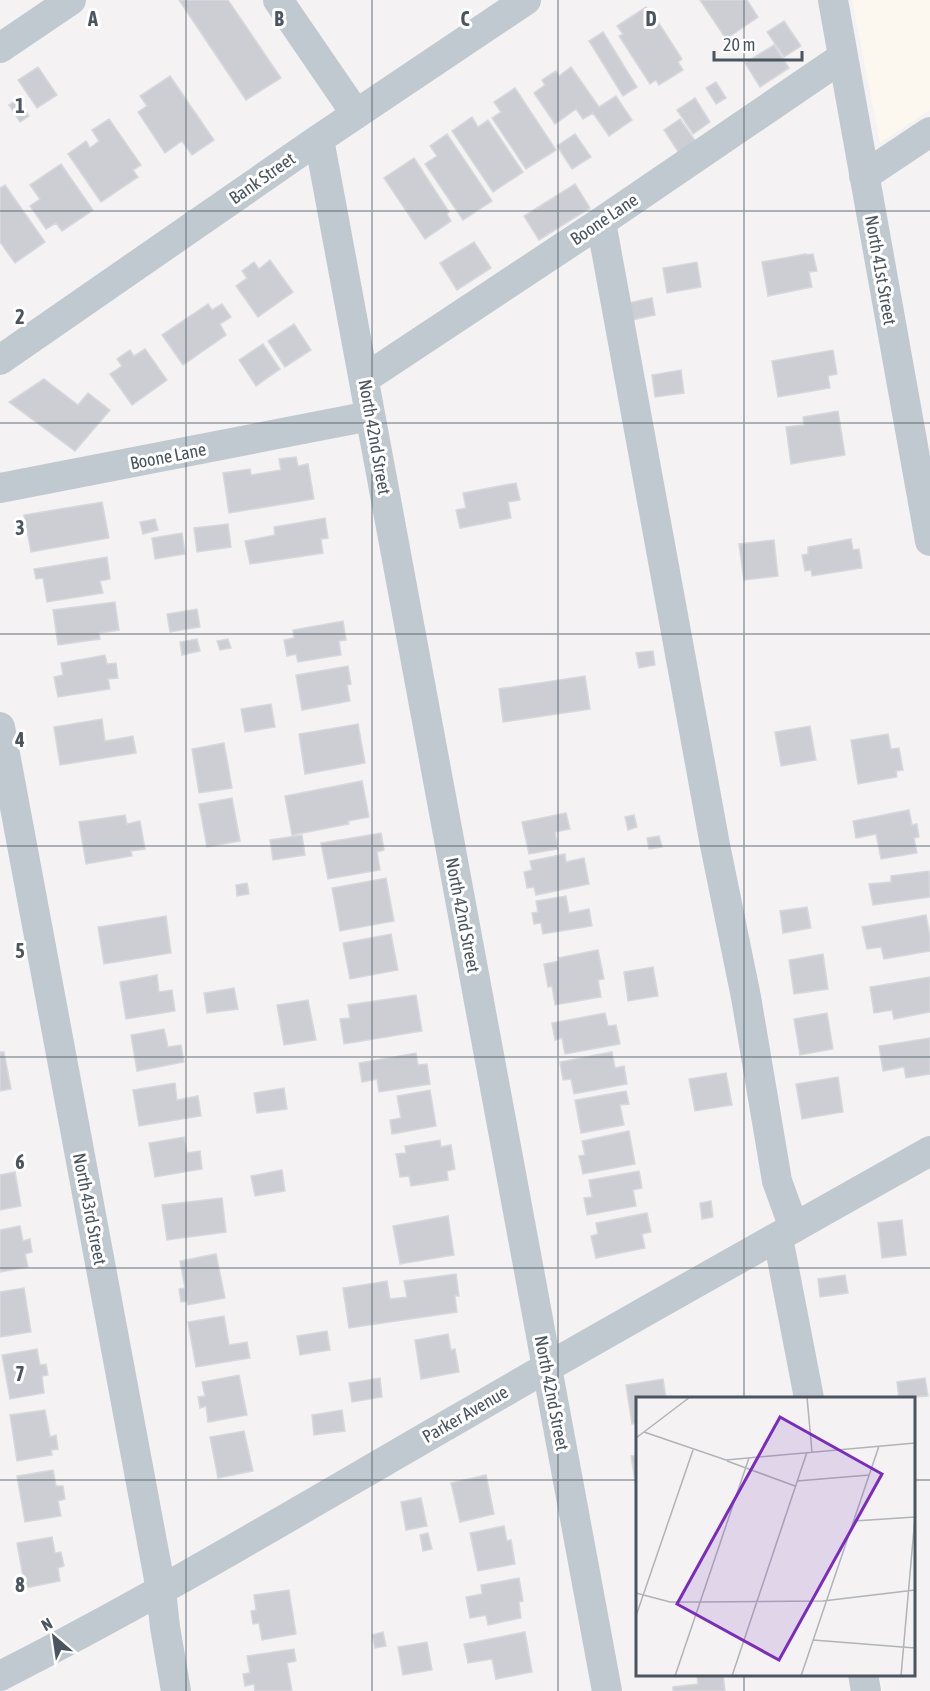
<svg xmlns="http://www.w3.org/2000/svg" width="930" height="1691" font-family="'Asap Condensed',sans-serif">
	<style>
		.commercial { fill: #fcf8ef }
		.building { fill: #cdced4; stroke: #d7d8dd; stroke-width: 1.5 }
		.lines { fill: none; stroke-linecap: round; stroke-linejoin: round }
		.minor { stroke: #c1c9d0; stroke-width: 30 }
		.grid { fill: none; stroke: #4b555f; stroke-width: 1.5; stroke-opacity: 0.55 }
		.labels { text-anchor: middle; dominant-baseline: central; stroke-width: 6; stroke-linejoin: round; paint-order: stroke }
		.street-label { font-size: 18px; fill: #4b555f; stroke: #fff }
		.inset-road { fill: none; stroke: #b0b3b7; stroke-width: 1.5 }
		.view { fill: #7b2cbf; fill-opacity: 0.15; stroke: #7b2cbf; stroke-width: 3 }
		.inset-edge { fill: none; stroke: #4b555f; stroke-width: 3 }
		.grid-label { font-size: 20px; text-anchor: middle; font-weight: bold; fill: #4b555f; stroke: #fff; stroke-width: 6; stroke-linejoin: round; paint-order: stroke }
	</style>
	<rect width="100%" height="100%" fill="#f4f2f2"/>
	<path class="commercial" d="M852,0H930V110L880,143Z"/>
	<path class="building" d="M179,0H228L281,78L246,100Z
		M700,0H747L758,17L726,39Z
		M646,7L652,15L653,14L682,59L678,62L683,70L659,85L656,80L650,84L619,36L623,34L617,26Z
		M784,21L801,46L784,57L767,32Z
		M603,32L637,87L623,96L589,41Z
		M774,45L789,68L760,87L745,63Z
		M38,67L57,95L37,108L18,80Z
		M571,67L599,107L616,96L632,120L609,136L593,113L583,119L576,109L555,124L534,93L545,85L542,80L548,76L556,71L559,76Z
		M170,76L214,140L192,155L182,141L165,153L138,112L147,106L140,96Z
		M716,82L726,98L716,104L706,88Z
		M515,88L556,150L526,169L492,118L501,112L494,102Z
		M695,98L710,122L693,134L677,110Z
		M18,99L29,116L20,122L9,105Z
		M472,117L478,127L488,120L523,172L493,192L452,131Z
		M109,119L141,165L133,170L138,177L101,202L68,154L86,141L90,148L99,141L92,130Z
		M680,119L696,142L679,153L664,130Z
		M447,134L492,201L463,220L425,164L437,156L430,146Z
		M575,134L591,157L572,169L557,146Z
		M414,158L449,212L447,214L451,221L425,239L384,178Z
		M61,164L93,210L62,231L56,223L46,229L30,206L40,199L30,185Z
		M575,184L590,208L539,240L524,216Z
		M5,185L45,242L15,263L0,242V188Z
		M474,242L491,268L457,290L440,263Z
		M806,254V255L813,254L817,271L809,272L812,287L768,296L762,262Z
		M270,260L293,292L258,317L236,286L247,278L242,271L254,262L259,269Z
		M697,262L701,287L667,293L663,268Z
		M652,298L655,315L632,320L628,303Z
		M208,304L212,310L222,304L231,317L220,324L226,335L183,365L162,335Z
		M294,324L311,350L285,367L268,341Z
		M263,344L280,369L256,386L239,360Z
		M145,349L167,380L132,405L110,374L122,366L117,359L124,354L130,350L134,356Z
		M833,350L837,374L828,376L830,388L778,397L772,361Z
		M681,370L684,393L655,397L652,375Z
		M44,379L78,405L88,393L110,410L75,451L9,402Z
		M838,411L845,455L791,464L786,427L804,425L803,417Z
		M296,457L298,466L308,464L314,499L229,513L223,473L250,469L251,475L281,470L279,459Z
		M516,483L520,500L508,502L511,518L460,528L456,510L466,508L463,493Z
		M102,502L109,538L31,552L24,515Z
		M325,518L328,538L321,539L323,553L250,564L245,541L275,535L274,527Z
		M155,519L158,530L143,534L140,522Z
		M228,524L231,547L197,552L194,528Z
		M182,533L185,554L155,559L152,538Z
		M851,539L853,550L859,549L862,568L812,576L811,570L805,571L802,555L808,554V547Z
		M774,540L778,576L744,580L739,544Z
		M107,557L110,579L100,581L103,593L47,602L43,578L36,579L34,569Z
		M115,602L119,630L99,633L100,639L58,645L53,610Z
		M197,609L200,627L170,632L167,614Z
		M343,621L346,640L339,641L341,655L298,662L296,654L287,656L284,640L294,638L293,630Z
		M197,639L200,651L182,655L180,642Z
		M228,639L231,648L220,650L217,641Z
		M653,651L655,665L639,668L636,653Z
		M105,655L107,664L116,663L118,678L108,679L110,689L58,697L54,677L63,675L61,663Z
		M348,666L351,684L347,685L350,701L302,710L296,675Z
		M585,676L590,709L503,722L499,689Z
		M271,704L275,727L245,732L241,709Z
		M102,719L105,741L133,736L136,753L60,765L54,727Z
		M358,724L365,763L305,774L299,734Z
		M810,726L816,760L781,766L775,732Z
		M888,734L891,749L899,748L903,770L896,771L897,777L858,784L851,740Z
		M224,743L232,788L199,793L192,749Z
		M362,781L369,817L348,821L349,824L292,835L285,796Z
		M232,798L240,841L207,847L199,804Z
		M909,810L912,825L917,824L918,831L919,837L914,838L917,853L881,859L876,834L856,838L853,821Z
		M566,813L570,829L555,832L558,849L529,854L522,822Z
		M125,815L127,824L140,821L145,849L131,851L132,856L86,864L79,822Z
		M634,815L637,827L628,830L625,817Z
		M381,833L384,850L377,852L380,870L328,879L321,843Z
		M302,835L305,855L273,860L270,840Z
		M659,836L662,847L649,849L647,838Z
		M565,854L566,862L584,858L589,884L536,895L534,887L527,888L524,872L532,870L530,861Z
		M929,871L930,897L873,905L869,884L891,882V876Z
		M386,878L394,921L340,931L332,888Z
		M247,883L249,894L237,896L236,885Z
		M566,896L569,913L589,909L592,926L543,934L541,923L534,924L532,913L538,912L536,901Z
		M807,907L811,928L783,933L780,911Z
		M926,915L930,937V951L884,959L881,947L867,949L862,927Z
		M166,916L171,953L104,964L98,927Z
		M391,934L398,970L350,979L343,943Z
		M598,950L604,979L598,980L601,997L555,1005L552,986L548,987L544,964L559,961L558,958Z
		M823,954L828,989L794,994L789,960Z
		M653,967L658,996L628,1001L624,972Z
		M157,975L159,992L172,990L175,1011L126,1019L120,982Z
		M930,977V1012L894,1019L892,1010L874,1013L870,987Z
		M234,988L238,1009L207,1013L204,993Z
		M416,995L422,1031L344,1044L340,1019L350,1018L348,1005Z
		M308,1000L316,1040L284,1045L277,1005Z
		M605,1013L608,1026L616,1025L620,1044L565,1054L562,1038L555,1040L552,1023Z
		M827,1013L833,1049L800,1055L794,1019Z
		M164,1029L168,1047L181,1045L184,1062L137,1071L131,1035Z
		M930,1038V1074L906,1078L904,1067L883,1071L879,1046Z
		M0,1052H4L11,1089L0,1091Z
		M612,1052L615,1068L624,1066L627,1084L574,1094L571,1079L563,1080L560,1062Z
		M416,1053L418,1065L427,1064L430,1084L379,1092L377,1079L362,1082L359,1063Z
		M726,1073L732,1105L695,1111L689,1079Z
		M838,1077L843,1112L802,1119L796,1084Z
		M175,1083L177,1100L198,1096L201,1116L139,1126L133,1090Z
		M284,1088L287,1109L257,1113L254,1093Z
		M430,1090L436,1126L392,1134L390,1120L401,1118L397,1096Z
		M626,1091L629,1104L620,1105L624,1125L581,1133L575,1100Z
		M629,1131L635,1164L583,1174L579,1156L585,1155L582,1141Z
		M184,1137L187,1153L200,1151L202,1169L155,1177L149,1143Z
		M440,1140L441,1147L451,1145L455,1169L447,1171L448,1180L411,1186L409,1176L400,1177L396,1154L406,1153L405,1146Z
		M282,1170L285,1191L255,1196L251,1176Z
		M639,1171L642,1188L633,1190L636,1206L587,1215L584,1198L592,1197L589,1180Z
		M15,1172L21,1206L0,1210V1175Z
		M222,1198L226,1232L167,1240L162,1205Z
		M711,1201L713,1217L702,1219L700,1203Z
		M647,1213L651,1232L642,1234L645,1248L596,1258L591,1236L598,1234L596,1223Z
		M448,1216L454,1255L400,1264L393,1226Z
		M902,1220L906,1255L882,1258L878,1223Z
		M20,1226L23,1241L30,1239L32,1252L25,1254L28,1267L0,1272V1230Z
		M216,1254L225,1298L188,1305L187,1301L181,1302L179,1289L185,1288L180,1261Z
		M456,1274L459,1296H455L457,1312L349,1328L343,1288L387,1281L390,1299L407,1297L404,1281Z
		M845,1275L848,1293L820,1297L818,1279Z
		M24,1288L31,1332L0,1337V1292Z
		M224,1316L229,1345L247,1342L250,1358L196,1367L188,1322Z
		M327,1331L330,1350L300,1355L297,1336Z
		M448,1334L451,1350L455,1349L459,1372L421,1379L415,1340Z
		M37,1349L40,1365L46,1364L48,1375L42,1376L44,1393L10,1399L2,1355Z
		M239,1375L247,1415L208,1422L206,1406L200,1408L198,1397L205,1396L202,1382Z
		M380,1378L382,1397L352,1402L349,1383Z
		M925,1378L928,1396L899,1398L897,1382Z
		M663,1379L666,1398H638V1423L632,1424L626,1385Z
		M45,1410L50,1437L56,1435L58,1449L51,1450L52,1455L17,1461L10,1415Z
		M342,1410L345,1431L314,1435L312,1415Z
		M244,1431L253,1471L218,1478L210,1437Z
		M638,1455V1499L631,1456Z
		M53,1470L56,1486H63L65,1499L58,1501L61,1516L25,1522L17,1476Z
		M486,1475L494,1514L460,1522L451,1483Z
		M421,1498L427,1526L406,1530L401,1502Z
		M504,1526L507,1541L511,1540L515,1564L478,1571L470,1533Z
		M428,1533L432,1549L423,1551L420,1535Z
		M52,1537L55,1553L61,1552L64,1566L58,1568L60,1581L25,1588L17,1543Z
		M519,1578L523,1601L519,1602L521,1618L488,1625L486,1615L470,1618L466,1597L482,1594L481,1585Z
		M289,1590L296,1634L262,1640L259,1623L253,1624L251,1611L256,1610L254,1595Z
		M383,1632L386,1646L375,1648L372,1635Z
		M525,1632L532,1672L496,1679L492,1659L468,1663L464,1644Z
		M427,1642L432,1670L403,1675L398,1647Z
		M294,1649L296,1661L287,1663L292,1691H255L254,1684L245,1686L243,1674L250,1673L247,1656Z
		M713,1674H723L725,1691H673V1687L698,1684L697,1676Z"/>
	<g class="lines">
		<path class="minor" d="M278,0L356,114
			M833,0L930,541
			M0,48L71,0
			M319,139L607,1691
			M864,176L930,132
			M601,222L715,845L746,997L777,1181L794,1228
			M0,360L319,139L526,0
			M364,379L601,222L843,57
			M0,488L370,416
			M0,727L161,1590L165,1627L176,1691
			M778,1238L809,1398
			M863,1674L866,1691
			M0,1676C160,1595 313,1502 468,1413C621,1324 776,1238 930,1151"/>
	</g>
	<path class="grid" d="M186,0V1691M372,0V1691M558,0V1691M744,0V1398M0,211H930M0,423H930M0,634H930M0,846H930M0,1057H930M0,1268H930M0,1480H638M914,1480H930M744,1674V1691"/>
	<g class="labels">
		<g class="street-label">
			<text transform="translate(262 178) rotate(-35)">Bank Street</text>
			<text transform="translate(604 219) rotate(-34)">Boone Lane</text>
			<text transform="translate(881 270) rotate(80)">North 41st Street</text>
			<text transform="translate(375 437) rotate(80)">North 42nd Street</text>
			<text transform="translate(168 456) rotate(-11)">Boone Lane</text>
			<text transform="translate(463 915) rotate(79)">North 42nd Street</text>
			<text transform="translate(90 1209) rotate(79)">North 43rd Street</text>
			<text transform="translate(552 1393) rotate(79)">North 42nd Street</text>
			<text transform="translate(465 1414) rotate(-30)">Parker Avenue</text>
		</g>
	</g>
	<g transform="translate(636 1397)">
		<rect width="279" height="279" fill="#f4f2f2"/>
		<path class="inset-road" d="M171,0L176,55M8,35L90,63L279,46M0,41L54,0M91,64L159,89M161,84L233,78M218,124L279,120M0,196L34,205H65L187,204L279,193M0,219L57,53M177,243L279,251M39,279L113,61M96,279L171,55M165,279L243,49M265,279L279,120"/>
		<path class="view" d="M144,20L246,77L143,263L41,207Z"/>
		<rect width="279" height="279" class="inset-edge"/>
	</g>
	<g class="grid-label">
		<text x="93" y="26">A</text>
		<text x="279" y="26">B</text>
		<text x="465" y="26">C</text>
		<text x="651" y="26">D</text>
		<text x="20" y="113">1</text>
		<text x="20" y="324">2</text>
		<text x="20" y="535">3</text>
		<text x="20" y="747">4</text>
		<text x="20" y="958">5</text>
		<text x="20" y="1169">6</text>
		<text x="20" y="1381">7</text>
		<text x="20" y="1592">8</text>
	</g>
	<g transform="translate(54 1637) rotate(331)" stroke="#ffffff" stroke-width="4.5" paint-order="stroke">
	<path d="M0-4.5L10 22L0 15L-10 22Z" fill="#4b555f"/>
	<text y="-9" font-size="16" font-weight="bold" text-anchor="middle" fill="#4b555f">N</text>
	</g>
	<path d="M714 51v9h88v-9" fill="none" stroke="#4b555f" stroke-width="3"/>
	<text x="723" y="51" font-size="18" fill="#4b555f" stroke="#ffffff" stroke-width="4.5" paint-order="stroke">20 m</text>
</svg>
